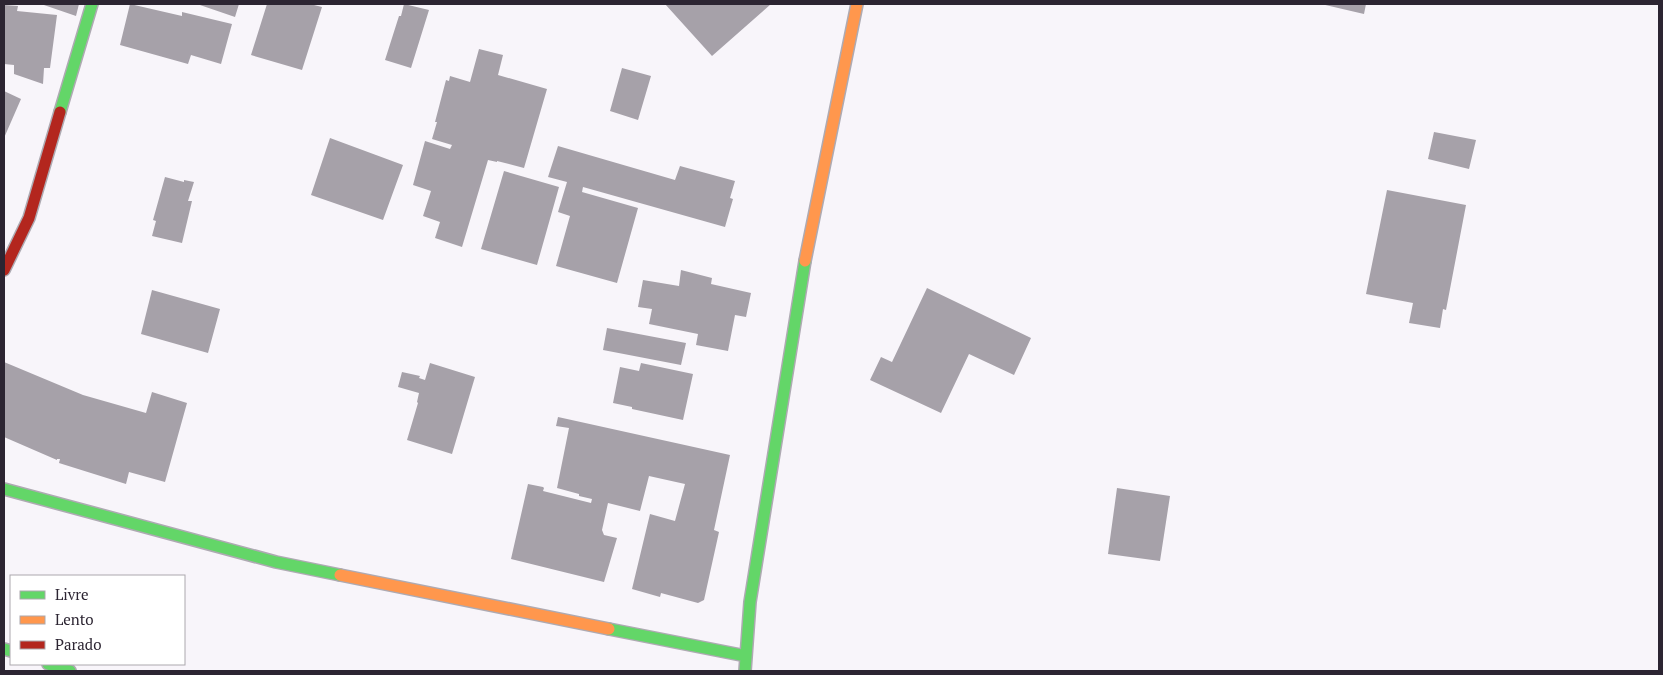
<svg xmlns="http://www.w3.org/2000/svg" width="1663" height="675" font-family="'PT Serif',serif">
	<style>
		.building { fill: #a6a1a9 }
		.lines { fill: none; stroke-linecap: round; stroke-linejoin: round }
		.fast-casing { stroke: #aeaab2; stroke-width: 14 }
		.slow-casing { stroke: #aeaab2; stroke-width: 14 }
		.jam-casing { stroke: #aeaab2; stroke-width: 14 }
		.fast { stroke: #63d668; stroke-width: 11 }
		.slow { stroke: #ff974d; stroke-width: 11 }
		.jam { stroke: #b3261e; stroke-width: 11 }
	</style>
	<rect width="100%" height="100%" fill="#f8f5fa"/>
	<path class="building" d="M41,4H79L76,16Z
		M130,4L182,16V12L232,24L221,64L191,55L188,64L120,45Z
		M197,4H239L235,17Z
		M267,4H310L322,7L302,70L251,55Z
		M404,4L429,10L411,68L385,60L399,16H401Z
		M665,4H771L712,56Z
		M1321,4H1366L1364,14Z
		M4,5L18,6L17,11L57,15L50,68H44L43,84L14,74V65L4,64Z
		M479,49L503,55L498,75L547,89L524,168L497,161V162L488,160L462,247L435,238L440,222L423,216L431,191L413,185L425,141L450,149L452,145L432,139L437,122H435L446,80L449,81L450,76L470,82Z
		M622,68L651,76L638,120L610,111Z
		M4,91L21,99L4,138Z
		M1434,132L1476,140L1469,169L1428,159Z
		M330,138L403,165L383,220L311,195Z
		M558,146L675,180L680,166L735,181L730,198L733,199L725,227L583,187L582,192L638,208L617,283L556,266L570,216L558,212L567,182L548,177Z
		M504,171L559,187L537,265L481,249Z
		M165,177L184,182V180L194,182L188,201H192L182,243L152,236L156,221L153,220Z
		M1387,190L1466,205L1446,310L1443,309L1440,328L1409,323L1413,303L1366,294Z
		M681,270L712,278L711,284L751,293L746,317L735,315L728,351L696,345L698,334L649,324L652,309L638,307L643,280L679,286Z
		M927,288L1031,338L1014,375L969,354L941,413L870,380L881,357L892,362Z
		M152,290L220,309L208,353L141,334Z
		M607,328L686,343L681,365L603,350Z
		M4,362L83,395L146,413L152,392L187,403L165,482L129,472L126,484L59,463L60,459H57V460L4,437Z
		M430,363L475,377L452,454L407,440L418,403L417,402L419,393L398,387L402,372L420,376L419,378L425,380Z
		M641,363L693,374L683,420L632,409V407L613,403L620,367L639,371Z
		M558,417L730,455L714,530L719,532L704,600L698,603L661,593L660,597L632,589L650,514L675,521L685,484L649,476L640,511L608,503L602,530L604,535L617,538L604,582L511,559L528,484L543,487L544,488L543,491L591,503L592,499L579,496V494L557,488L569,428L556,426Z
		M1117,488L1170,496L1160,561L1108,554Z"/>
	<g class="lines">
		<defs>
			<path id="fast" d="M60,112L92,4
				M4,489L276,562L340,575
				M609,629L746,656
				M4,649L11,651
				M48,664L70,671
				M745,671L750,602L805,261"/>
			<path id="slow" d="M805,261L857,4
				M340,575L609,629"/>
			<path id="jam" d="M4,270L29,218L60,112"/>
		</defs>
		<use href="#fast" class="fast-casing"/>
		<use href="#slow" class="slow-casing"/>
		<use href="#jam" class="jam-casing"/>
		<use href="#fast" class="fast"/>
		<use href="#slow" class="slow"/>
		<use href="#jam" class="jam"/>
	</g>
	<rect width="1663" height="675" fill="none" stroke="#2c2532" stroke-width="10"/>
	<rect x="10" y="575" width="175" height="90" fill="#ffffff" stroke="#aba8ad"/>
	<rect x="20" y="591" width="25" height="8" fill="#63d668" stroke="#aba8ad"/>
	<text x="55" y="600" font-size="15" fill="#2c2532">Livre</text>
	<rect x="20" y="616" width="25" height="8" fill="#ff974d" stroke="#aba8ad"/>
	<text x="55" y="625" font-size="15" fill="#2c2532">Lento</text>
	<rect x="20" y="641" width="25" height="8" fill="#b3261e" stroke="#aba8ad"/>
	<text x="55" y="650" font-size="15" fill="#2c2532">Parado</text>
</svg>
